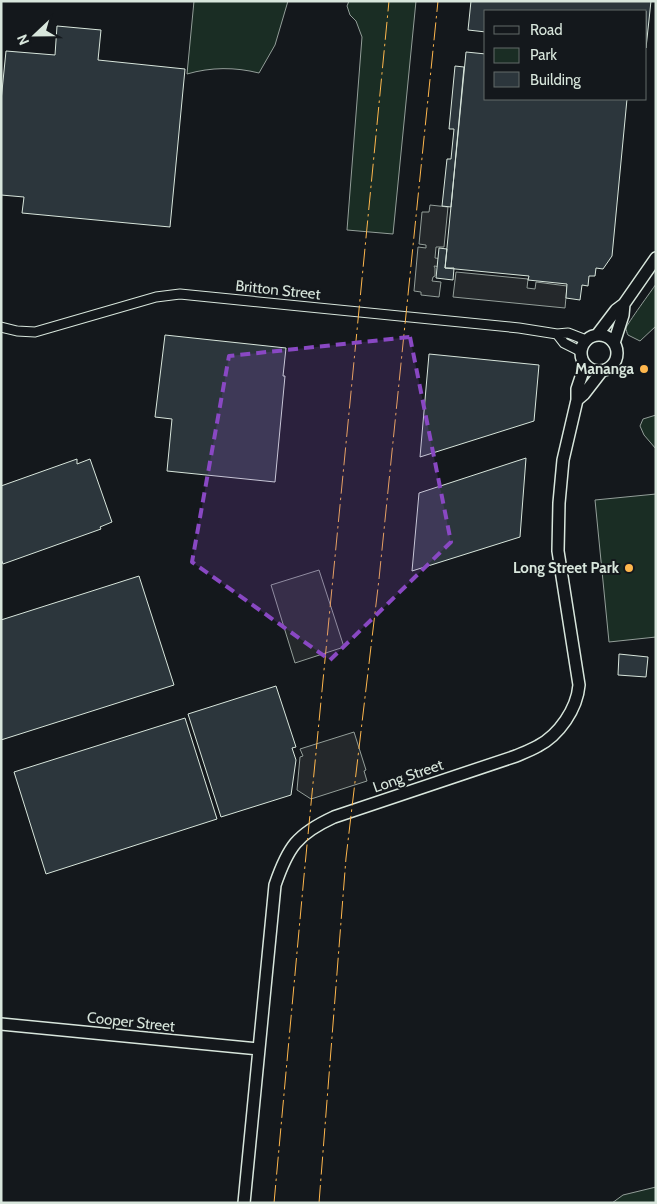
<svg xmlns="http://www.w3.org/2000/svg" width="657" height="1204" font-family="Cabin,sans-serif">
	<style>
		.green { fill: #1a2d24; stroke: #939e99 }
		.parking { fill: #24282b; stroke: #939e99 }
		.building { fill: #2c363c; stroke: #d8e6dc }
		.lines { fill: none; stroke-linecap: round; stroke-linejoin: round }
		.minor-casing { stroke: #d8e6dc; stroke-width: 11 }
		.tertiary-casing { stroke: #d8e6dc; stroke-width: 14 }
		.minor { stroke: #14181c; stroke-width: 9 }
		.tertiary { stroke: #14181c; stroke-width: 11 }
		.power { stroke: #ffb74d; stroke-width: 1; stroke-dasharray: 18 4 2.5 4; stroke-linecap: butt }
		.marked { fill: #8948c3; fill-opacity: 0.2; stroke: #8948c3; stroke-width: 4; stroke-dasharray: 10 6; stroke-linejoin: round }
		.poi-dot { fill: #ffb74d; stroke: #14181c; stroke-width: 2 }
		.labels { text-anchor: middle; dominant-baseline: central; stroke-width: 4; stroke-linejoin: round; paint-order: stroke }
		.street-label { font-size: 15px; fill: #d8e6dc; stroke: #14181c }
		.poi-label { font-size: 15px; font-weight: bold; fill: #d8e6dc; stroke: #14181c; text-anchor: end }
	</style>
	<rect width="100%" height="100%" fill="#14181c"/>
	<path class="green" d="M194,1H288L275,45L259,73C235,67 211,67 187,74Z
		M349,1H416L393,234L347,230L362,37L356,21L350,15L347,6Z
		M656,284V326L640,341L628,335C627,333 626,330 626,328C627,324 652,290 656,284Z
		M656,415V449L644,435L640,426L643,419Z
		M656,494V637L609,642L595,500Z
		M656,1187V1203H612L623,1195Z"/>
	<path class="parking" d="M430,205L448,207L444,247H436L435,258L443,259L442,267L434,266L435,268V276L433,277L432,281L441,282L439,297L421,295V292L414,291L418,247L426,248V245L419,244L422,212H429Z
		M456,272L528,279L527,288L535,289L536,282L567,286L565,308L453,297Z
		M319,570L344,647L295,663L271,585Z
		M354,732L366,770L364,771L367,781L311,799L297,790L300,757L303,756L300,749Z"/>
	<path class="building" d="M471,1H651L646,48V11H486V32L468,30Z
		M57,26L101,30L98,60L185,69L170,227L22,213L24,197L1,195V101L6,51L55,55Z
		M466,52L486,54V99H627L612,256L603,269L596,268L595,276H589L588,286L582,285L580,300L566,298L567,284L528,280L529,276L445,268Z
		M455,66L464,67L451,207L442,206L447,159H451L454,129H449Z
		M439,248L447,249L445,268H454L453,280L436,278Z
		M165,335L286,348L283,376H285L275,482L167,471L172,419L155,417Z
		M429,354L539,365L534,421L420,457Z
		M526,458L520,537L412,571L419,493Z
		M77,459V464L90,459L112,522L100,527L101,529L3,564L1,559V486Z
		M139,576L174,685L1,740V620Z
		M619,654L648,657L646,677L618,675Z
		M276,686L296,747L292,748L296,760L291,795L221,817L188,714Z
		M185,718L217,819L46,874L14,772Z"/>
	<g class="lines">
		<defs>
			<path id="minor" d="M1,327L17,331L35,332L156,297L180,294L519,328L557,334L568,333L586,340
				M557,334L564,343L580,351"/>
			<path id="tertiary" d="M581 353a18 18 0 1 1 36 0a18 18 0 1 1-36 0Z
				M597,335L616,310L624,304L656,258
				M614,343L623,315L624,304
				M577,400L584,394L601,372
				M1,1024L258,1049
				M244,1203L275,885C288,847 297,834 334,817L516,756C523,753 531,750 538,746C559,735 577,709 579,685L558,551L559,503L563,460L577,400V389L585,365"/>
		</defs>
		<use href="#minor" class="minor-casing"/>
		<use href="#tertiary" class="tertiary-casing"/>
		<use href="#minor" class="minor"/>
		<use href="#tertiary" class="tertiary"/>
		<path class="power" d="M274,1203L304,876L389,1
			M319,1203L346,858L379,579L438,1"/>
	</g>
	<path class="marked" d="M410,337L451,542L330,660L192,562L229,356Z"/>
	<g class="poi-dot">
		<circle cx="644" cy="369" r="5"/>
		<circle cx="629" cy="568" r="5"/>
	</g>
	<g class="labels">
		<g class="street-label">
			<text transform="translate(278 290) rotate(6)">Britton Street</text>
			<text transform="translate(408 776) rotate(-19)">Long Street</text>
			<text transform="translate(131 1022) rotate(6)">Cooper Street</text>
		</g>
		<g class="poi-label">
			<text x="634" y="369">Mananga</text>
			<text x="619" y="568">Long Street Park</text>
		</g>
	</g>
	<rect width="657" height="1204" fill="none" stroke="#d8e6dc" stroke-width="5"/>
	<rect x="484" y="10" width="162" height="90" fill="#14181c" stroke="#626a69"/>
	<rect x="494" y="26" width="25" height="8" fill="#14181c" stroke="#626a69"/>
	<text x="530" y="35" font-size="15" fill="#d8e6dc">Road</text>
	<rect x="494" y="48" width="25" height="15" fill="#1a2d24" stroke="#626a69"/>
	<text x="530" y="60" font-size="15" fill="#d8e6dc">Park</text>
	<rect x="494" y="72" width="25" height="15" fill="#2c363c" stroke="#626a69"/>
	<text x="530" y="85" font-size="15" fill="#d8e6dc">Building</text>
	<g transform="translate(35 35) rotate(248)" stroke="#14181c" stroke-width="4" paint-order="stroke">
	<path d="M0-4L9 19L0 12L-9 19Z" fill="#d8e6dc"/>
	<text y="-8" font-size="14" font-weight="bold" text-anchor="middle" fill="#d8e6dc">N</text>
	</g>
</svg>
